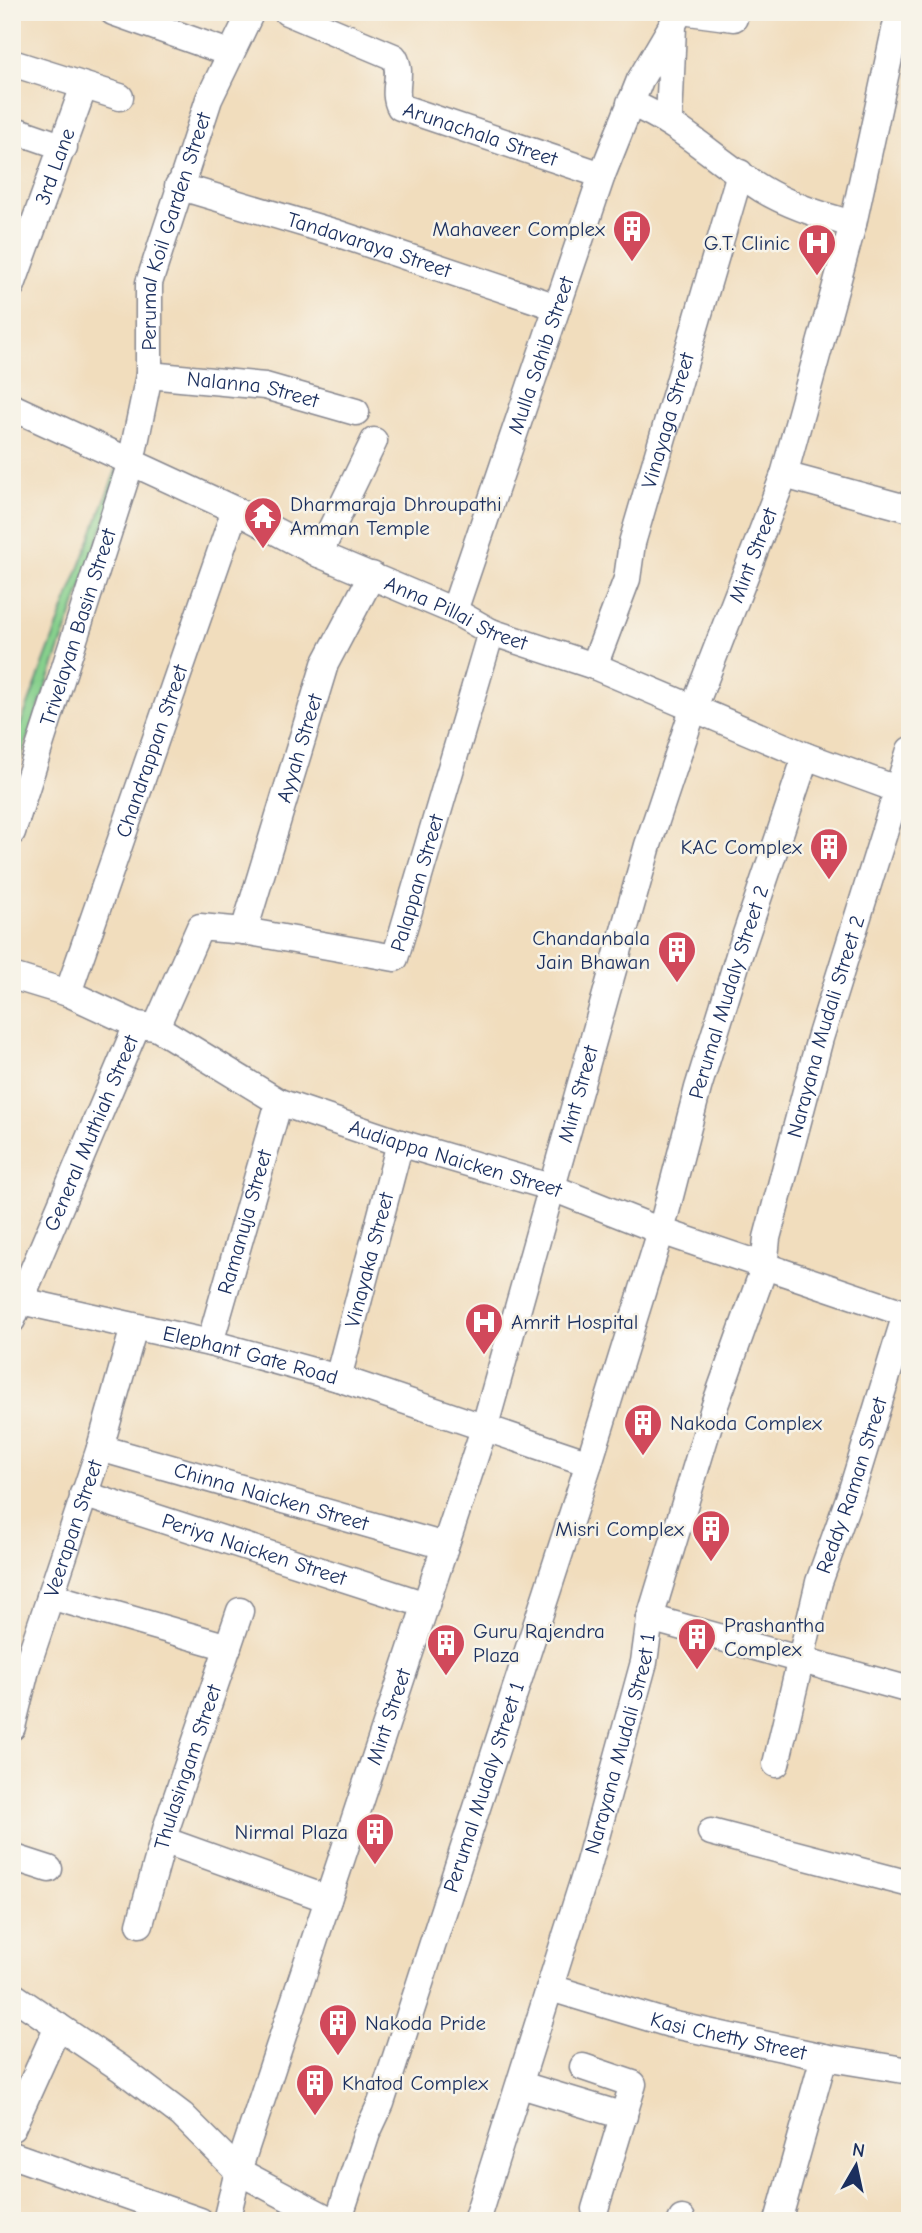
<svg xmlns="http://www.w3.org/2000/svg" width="922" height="2233" font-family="'Comic Neue',sans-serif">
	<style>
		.green { fill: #87d08c; stroke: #518075; stroke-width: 2 }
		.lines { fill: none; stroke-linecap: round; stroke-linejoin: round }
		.minor-casing { stroke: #86868e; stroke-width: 29 }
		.minor { stroke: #fff; stroke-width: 26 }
		.labels { text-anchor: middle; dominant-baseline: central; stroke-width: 5; stroke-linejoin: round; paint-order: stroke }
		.street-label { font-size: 21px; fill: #1b2f5e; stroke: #f7f3e8 }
		.poi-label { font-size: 21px; fill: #1b2f5e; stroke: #f7f3e8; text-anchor: start }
	</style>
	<rect width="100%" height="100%" fill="#f7f3e8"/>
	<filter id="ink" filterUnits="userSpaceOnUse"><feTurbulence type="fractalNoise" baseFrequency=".0143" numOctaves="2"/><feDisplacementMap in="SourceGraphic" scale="14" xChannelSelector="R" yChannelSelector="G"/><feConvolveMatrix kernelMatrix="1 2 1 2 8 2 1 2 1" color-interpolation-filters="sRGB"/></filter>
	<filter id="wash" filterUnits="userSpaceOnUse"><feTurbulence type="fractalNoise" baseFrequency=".00686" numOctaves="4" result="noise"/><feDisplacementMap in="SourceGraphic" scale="28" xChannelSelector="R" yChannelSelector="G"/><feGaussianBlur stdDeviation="1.57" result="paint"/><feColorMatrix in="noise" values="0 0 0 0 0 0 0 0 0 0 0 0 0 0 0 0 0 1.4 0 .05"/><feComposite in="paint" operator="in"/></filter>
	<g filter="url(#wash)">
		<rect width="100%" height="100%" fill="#f1ddbd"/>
		<path class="green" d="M119,462L118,485L16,771L12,770V748Z"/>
	</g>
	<g filter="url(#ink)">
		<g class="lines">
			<defs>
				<g id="minor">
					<path d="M113,12L229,53"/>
					<path id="s1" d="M287,12L394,57C404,74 391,90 400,107L602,175"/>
					<path d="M689,12L734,18"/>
					<path d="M12,63L120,97"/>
					<path d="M630,103C684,125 714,160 762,189C790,206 822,216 853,224"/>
					<path d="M669,121L673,26"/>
					<path d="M12,129L64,147"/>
					<path id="s2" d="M178,186L336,233L557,307"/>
					<path id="s3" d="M12,285L84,86"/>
					<path id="s4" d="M149,375L265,386L356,412"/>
					<path id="s5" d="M12,407L235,510L319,554L454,611L491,632L594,666L806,756L910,794"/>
					<path d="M784,475L910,509"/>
					<path d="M319,554L374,441"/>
					<path id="s6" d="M454,611L602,175L640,80L680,12"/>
					<path id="s7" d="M594,666L627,579L632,543L740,173"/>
					<path id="s8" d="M12,832L131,462L149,375V283L209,99L251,12"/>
					<path id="s9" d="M244,931L325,664L372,575"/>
					<path id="s10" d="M12,976L68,993L137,1025L156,1027L279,1102L400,1143L550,1187L661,1231L910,1315"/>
					<path id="s11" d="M68,993L235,510"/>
					<path id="s12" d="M156,1027L200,927L244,931L395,958L491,632"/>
					<path id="s13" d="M12,1299L210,1343L338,1378L589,1463"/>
					<path id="s14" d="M12,1320L137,1025"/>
					<path id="s15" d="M210,1343L279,1102"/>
					<path id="s16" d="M338,1378L400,1143"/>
					<path id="s17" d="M100,1448L445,1546"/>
					<path id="s18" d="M83,1494L426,1605"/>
					<path d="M50,1596L228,1647"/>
					<path d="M650,1618L910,1690"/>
					<path id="s19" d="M12,1727L27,1666L100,1448L134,1327"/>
					<path id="s20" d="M776,1764L819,1582L851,1493L906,1314"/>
					<path d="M711,1832L910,1884"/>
					<path d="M163,1840L328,1899"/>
					<path d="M12,1857L49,1869"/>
					<path id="s21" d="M140,1924L167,1826L240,1611"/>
					<path id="s22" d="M551,1988L670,2024L824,2057L910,2071"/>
					<path d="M12,1995L120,2068L182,2115L238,2171L332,2221"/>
					<path d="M583,2067L633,2084L595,2209"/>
					<path d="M521,2085L624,2116"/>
					<path d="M12,2128L58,2026"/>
					<path d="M12,2155L200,2221"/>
					<path id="s23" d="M226,2221L238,2171L484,1429L648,845L693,710L784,475L853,224L899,12"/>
					<path id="s24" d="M338,2221L367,2133L381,2103L589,1463L661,1231L698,1088L739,955L806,756"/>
					<path id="s25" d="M476,2221L588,1866L644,1662L650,1618L714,1408L764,1268L767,1238L820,1038L910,750"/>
					<path d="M681,2221L682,2219"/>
					<path d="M778,2221L824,2057"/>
				</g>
			</defs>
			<use href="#minor" class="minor-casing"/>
			<use href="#minor" class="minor"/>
		</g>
	</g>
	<defs>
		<symbol id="building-pin" viewBox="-11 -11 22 30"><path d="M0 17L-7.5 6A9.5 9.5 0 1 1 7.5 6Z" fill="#d1495b" stroke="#f7f3e8"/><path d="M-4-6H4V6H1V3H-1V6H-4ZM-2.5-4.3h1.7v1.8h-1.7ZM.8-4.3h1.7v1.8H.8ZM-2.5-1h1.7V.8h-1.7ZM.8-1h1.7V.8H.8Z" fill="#fff"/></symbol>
		<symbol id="hospital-pin" viewBox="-11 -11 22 30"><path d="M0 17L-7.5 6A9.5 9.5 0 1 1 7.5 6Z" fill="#d1495b" stroke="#f7f3e8"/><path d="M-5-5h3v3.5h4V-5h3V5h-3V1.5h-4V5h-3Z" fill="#fff"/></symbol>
		<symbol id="temple-pin" viewBox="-11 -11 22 30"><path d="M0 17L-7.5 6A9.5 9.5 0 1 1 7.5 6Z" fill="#d1495b" stroke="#f7f3e8"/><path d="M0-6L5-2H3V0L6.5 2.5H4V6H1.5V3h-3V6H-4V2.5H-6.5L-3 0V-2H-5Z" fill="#fff"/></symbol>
	</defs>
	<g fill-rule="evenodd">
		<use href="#building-pin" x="610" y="207" width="44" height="60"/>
		<use href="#hospital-pin" x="795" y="221" width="44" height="60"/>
		<use href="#temple-pin" x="241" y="494" width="44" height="60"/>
		<use href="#building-pin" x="807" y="825" width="44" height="60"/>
		<use href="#building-pin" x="655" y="928" width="44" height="60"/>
		<use href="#hospital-pin" x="462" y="1300" width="44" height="60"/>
		<use href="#building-pin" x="621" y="1401" width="44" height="60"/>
		<use href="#building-pin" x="689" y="1507" width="44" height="60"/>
		<use href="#building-pin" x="675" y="1615" width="44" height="60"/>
		<use href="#building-pin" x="424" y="1621" width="44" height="60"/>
		<use href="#building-pin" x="353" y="1810" width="44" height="60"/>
		<use href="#building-pin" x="316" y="2001" width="44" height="60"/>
		<use href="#building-pin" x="293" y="2061" width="44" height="60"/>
	</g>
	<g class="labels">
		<g class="street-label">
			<text stroke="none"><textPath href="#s1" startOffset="252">Arunachala Street</textPath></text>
			<text stroke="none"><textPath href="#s3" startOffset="126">3rd Lane</textPath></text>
			<text stroke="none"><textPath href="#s8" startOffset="625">Perumal Koil Garden Street</textPath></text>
			<text stroke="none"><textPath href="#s2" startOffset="200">Tandavaraya Street</textPath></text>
			<text stroke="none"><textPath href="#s6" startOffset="270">Mulla Sahib Street</textPath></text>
			<text stroke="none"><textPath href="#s4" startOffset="105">Nalanna Street</textPath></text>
			<text stroke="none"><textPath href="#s7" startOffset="257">Vinayaga Street</textPath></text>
			<text stroke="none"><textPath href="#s23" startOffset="1748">Mint Street</textPath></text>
			<text stroke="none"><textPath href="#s5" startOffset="490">Anna Pillai Street</textPath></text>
			<text stroke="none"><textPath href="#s8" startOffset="215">Trivelayan Basin Street</textPath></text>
			<text stroke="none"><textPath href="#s9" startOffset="191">Ayyah Street</textPath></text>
			<text stroke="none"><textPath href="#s11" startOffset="256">Chandrappan Street</textPath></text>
			<text stroke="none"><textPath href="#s12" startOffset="385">Palappan Street</textPath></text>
			<text stroke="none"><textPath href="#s24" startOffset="1290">Perumal Mudaly Street 2</textPath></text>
			<text stroke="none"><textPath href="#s25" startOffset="1246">Narayana Mudali Street 2</textPath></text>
			<text stroke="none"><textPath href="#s23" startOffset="1181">Mint Street</textPath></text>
			<text stroke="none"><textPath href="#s14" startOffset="203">General Muthiah Street</textPath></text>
			<text stroke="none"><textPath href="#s10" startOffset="483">Audiappa Naicken Street</textPath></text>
			<text stroke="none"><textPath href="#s15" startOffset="126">Ramanuja Street</textPath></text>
			<text stroke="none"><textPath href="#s16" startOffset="122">Vinayaka Street</textPath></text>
			<text stroke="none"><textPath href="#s13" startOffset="245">Elephant Gate Road</textPath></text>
			<text stroke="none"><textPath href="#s20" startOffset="289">Reddy Raman Street</textPath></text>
			<text stroke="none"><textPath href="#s17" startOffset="178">Chinna Naicken Street</textPath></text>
			<text stroke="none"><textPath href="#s19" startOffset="208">Veerapan Street</textPath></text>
			<text stroke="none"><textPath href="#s18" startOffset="180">Periya Naicken Street</textPath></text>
			<text stroke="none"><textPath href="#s23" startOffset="530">Mint Street</textPath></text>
			<text stroke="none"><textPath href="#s25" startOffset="499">Narayana Mudali Street 1</textPath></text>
			<text stroke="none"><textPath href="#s21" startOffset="164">Thulasingam Street</textPath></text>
			<text stroke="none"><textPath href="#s24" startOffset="458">Perumal Mudaly Street 1</textPath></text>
			<text stroke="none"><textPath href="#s22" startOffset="184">Kasi Chetty Street</textPath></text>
		</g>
		<g class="poi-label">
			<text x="605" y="229" text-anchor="end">Mahaveer Complex</text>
			<text x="790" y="243" text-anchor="end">G.T. Clinic</text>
			<text x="290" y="504">Dharmaraja Dhroupathi<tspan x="290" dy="24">Amman Temple</tspan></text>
			<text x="802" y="847" text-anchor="end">KAC Complex</text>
			<text x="650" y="938" text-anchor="end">Chandanbala<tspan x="650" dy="24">Jain Bhawan</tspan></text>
			<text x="511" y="1322">Amrit Hospital</text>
			<text x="670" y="1423">Nakoda Complex</text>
			<text x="684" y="1529" text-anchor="end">Misri Complex</text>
			<text x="724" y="1625">Prashantha<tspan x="724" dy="24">Complex</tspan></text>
			<text x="473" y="1631">Guru Rajendra<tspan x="473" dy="24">Plaza</tspan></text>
			<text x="348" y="1832" text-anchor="end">Nirmal Plaza</text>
			<text x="365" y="2023">Nakoda Pride</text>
			<text x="342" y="2083">Khatod Complex</text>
		</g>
	</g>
	<rect width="922" height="2233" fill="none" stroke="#f7f3e8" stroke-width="42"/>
	<g transform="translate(856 2166) rotate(9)" stroke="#f7f3e8" stroke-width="5" paint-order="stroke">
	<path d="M0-5L12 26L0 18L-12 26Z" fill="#1b2f5e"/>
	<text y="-10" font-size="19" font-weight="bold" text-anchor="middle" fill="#1b2f5e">N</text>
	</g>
</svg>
